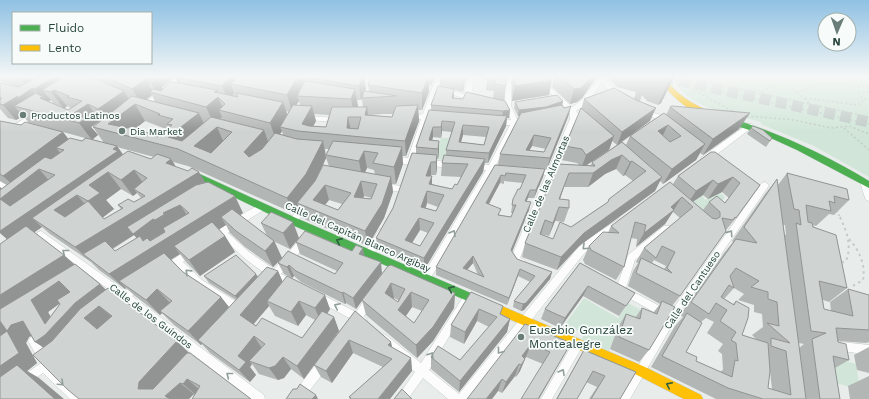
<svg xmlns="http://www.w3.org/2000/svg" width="869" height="399" font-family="'Work Sans',sans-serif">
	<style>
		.green { fill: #d1e6d8 }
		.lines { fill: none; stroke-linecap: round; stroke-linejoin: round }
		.secondary-tunnel { stroke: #c1cbc8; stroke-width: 11; stroke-dasharray: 11 5.5; stroke-linecap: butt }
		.street-casing { stroke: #c5cac8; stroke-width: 1 }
		.fast-casing { stroke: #c3cbc8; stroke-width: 1 }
		.slow-casing { stroke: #c3cbc8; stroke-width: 1 }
		.path-far1 { stroke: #c3ccca; stroke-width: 1.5; stroke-dasharray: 2 2.5; stroke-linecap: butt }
		.path { stroke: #c3ccca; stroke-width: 2; stroke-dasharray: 2.5 3.5; stroke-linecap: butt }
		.street { fill: #fcfcfc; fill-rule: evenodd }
		.fast { fill: #4caf50; fill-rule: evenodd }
		.slow { fill: #ffc107; fill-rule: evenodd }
		.wall { fill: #b2b6b5; fill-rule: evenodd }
		.shaded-wall { fill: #919493 }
		.building { fill: #cfd4d2; stroke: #919493; fill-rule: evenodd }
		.oneway { stroke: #909f9b }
		.oneway2 { stroke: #2e5d40 }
		.poi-dot { fill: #697e78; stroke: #f7fbf9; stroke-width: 1.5 }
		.labels { text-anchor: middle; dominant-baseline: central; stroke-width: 3.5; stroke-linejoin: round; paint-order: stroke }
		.poi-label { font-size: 10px; fill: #24423a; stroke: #f7fbf9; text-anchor: start }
		.street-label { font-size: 10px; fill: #24423a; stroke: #f7fbf9 }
		.near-poi-label { font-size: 12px; fill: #24423a; stroke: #f7fbf9; text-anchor: start }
	</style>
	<rect width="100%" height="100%" fill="#e8edeb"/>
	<path class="green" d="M670,77H869V177L814,146L761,124V122C728,113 691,110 670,77Z
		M441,138H453L447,160L435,159Z
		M719,192L725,197L717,209L698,217L686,206L702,195L705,200Z
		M584,298L618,318L628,303L651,315L618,327L609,351L582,339L584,333L572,328L570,334L561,330Z
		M827,355L856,364L859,382L869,393L830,381Z"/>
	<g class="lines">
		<path class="secondary-tunnel" d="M663,77L869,122"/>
		<defs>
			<path id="street" d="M178,77H185L145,109H141V105Z
				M436,77H442L430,114L439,116L440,118L437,120L428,119L415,159L451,162L455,165L451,168L413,164L410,165L390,161L389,159L393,156L408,158L421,119L409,120L406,118L409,116L423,114Z
				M468,77H474L471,96L477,97V101H475L442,92L441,91L444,89L464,94Z
				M505,77H511V106L517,119L528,117L531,119L530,121L517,123L496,165L506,166L507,168L506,170H494L429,281L426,282L423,281L421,278L423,275L486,170H475L471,167L475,164L489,165L510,125H496L493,123L496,121L511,120L505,106Z
				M550,77H556L550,87L572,107L581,101L598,79L597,77H604L621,97L620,99H616L602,83L585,105L576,111L589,124L586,126L576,119L555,171L565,172L569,175L565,178L553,176L520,258L525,260L526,263L525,266L522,267L514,264L511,258L546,175L535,174L531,171L535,168L548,170L570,119V113L557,114L556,112L557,110L566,109L544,87Z
				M642,110H644L671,118L672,120L669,122H667L642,114L641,112Z
				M33,113H37L38,115L0,139V134Z
				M303,116L339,118L342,120L339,122L305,120L302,118Z
				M748,124H752L754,126L708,161H702L701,159L702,157Z
				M864,179L867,180L869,185V201L866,200L865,198L860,182Z
				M0,181L15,190L16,192L15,194H9L0,188Z
				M765,182L769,185L768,187L675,320L630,399H619L667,316L664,317L661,316L618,292L616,289L628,255L664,226H670L671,228L670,230L635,260L626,288L667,310L669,313L668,316L762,183Z
				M383,183L400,186L404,189L400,192L380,188L379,186L380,184Z
				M306,201L309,202L310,204L309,206L296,223H290L289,221L290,219L303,202Z
				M262,204L265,205L266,207L265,209L228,233L249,252L274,269L301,238L304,237L307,238L308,241L307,244L281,274L295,281L297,284L295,287L292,288L276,280L271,283L268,282L266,279L268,276L243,257L222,237L214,242L211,240L210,238C213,232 254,206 262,204Z
				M619,219L622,220L623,222L622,224L592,246L582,256L469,399H448L423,378L408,399H396L415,372L381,342L379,339L381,336L384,334L387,336L421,363L465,294L468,293L471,294L473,297L471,300L429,370L459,394L576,250L586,240Z
				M382,229L385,230L386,232L385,234L372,257L369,258L366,257L365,254L366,251L379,230Z
				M41,231L125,291L139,282L142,283L144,286L142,289L132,296L264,395L265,399H251L125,302L114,308L111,307L109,304L111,301L117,296L38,236L37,234L38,232Z
				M191,248L194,249L195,252L194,255L183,262L202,280L243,306L245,309L243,312L240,313L237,312L196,286L176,266C172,269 167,274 162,272L161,269L162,266Z
				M319,293L356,312L368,295L371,294L374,295L376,298L364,316L367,320L365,323L362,324L353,323L351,319L316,300L314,297L316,294Z
				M33,336L36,338L48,357L53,355L57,356L58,360L57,364L52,367L82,395L83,399H70L43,373L25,386L21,385L20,381L21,377L41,363L28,341L30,338Z
				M578,339L582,341L583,344L582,347L552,399H541L574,341Z
				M841,342L869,345V355L837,350L836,347L837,344Z
				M324,358L328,359L329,363L328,367L303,399H291L292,395L320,359Z"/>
			<path id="fast" d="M727,117C777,132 824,154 869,181V188L797,150L762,134L724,122L723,120Z
				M191,170L296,218L494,303L495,306L494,309L490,311L486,309L290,224L188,175L187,173Z"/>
			<path id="slow" d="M658,77H664C676,94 692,104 711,112L712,114L711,116C695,119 664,90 658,77Z
				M490,301L645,367L701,395L703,399H684L637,375L486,309L485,306L486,303Z"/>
		</defs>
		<use href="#street" class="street-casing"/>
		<use href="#fast" class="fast-casing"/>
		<use href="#slow" class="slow-casing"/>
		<path class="path-far1" d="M676,77L685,80
			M734,77L762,92L764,101
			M776,77L782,80L787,77
			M857,77L869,86
			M677,78L679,82L869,124
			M737,79L743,77
			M705,87L707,85
			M762,92L782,80L798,93
			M869,92L859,93L863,99H869
			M805,98L857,105L862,103L863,99
			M732,111L689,87L685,77L869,117
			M812,111L811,105L798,93C820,79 845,85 869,88
			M747,116L794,120L831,128L849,126L869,134
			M844,128L869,150
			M837,210L840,218"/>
		<path class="path" d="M840,217C847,232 852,245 846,261L841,263
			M849,239C859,250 866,265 863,280L851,287"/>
		<use href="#street" class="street"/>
		<use href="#fast" class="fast"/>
		<use href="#slow" class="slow"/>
	</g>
	<path class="wall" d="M0,77H32L34,79L92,77H91H364L366,90L365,91H369L368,85L371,77H435L431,85H429V92L422,110H418L419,121L406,156H402L403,164L396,184H392L393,192L384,218L368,246L302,218L298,206L293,213L188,166L173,162L176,167L206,183L243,213L240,215L267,236L261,223L299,238L352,251L364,256L382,273L356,309L346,303L345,304L301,282L294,276L292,278L284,274L278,263L335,274L337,271L300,254L296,242L290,249L275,242L282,258L273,267L245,247L230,233L226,225L219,229L225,236L235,252L200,276L186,262L180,254L171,259L183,272L221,297L229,307L236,300L209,283L204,276H258L278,271L282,281L330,309L327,314L334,317L339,331L314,365L355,311L391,342L392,347L411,358L412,371L350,399L349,397L383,367L353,353L332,383L321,377L314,365L304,379L291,369L284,378L278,380L259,374L252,364L250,367L256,375L250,382L210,353L202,344L201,345L174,325L162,313L160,315L135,296L126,288L125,289L99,270L91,262L50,234L42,227L34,232L100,284L106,290L177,341L189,353L251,399L195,395L44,347L35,342L31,336L29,337L26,343L37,363L27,371L39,378L0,399L7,239L0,233V187L2,189L7,185L0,181V121L21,125L29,123L23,116L16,120L8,118L1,110L0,109V83L19,87L0,81ZM175,77L178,83L163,89L162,87ZM152,95L155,102L146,100ZM362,99L363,107H358L357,100H361ZM51,100L53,104L49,102ZM299,101L300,105H296ZM67,106L71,108L68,110L64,108ZM286,111L289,112L287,115ZM314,114L329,115L326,127L313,126L316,121ZM383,114H393L392,117L370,115ZM100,121L93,127L104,143L92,139L98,135L91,127ZM145,121L166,129L157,137L136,128ZM282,131L283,135L280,134ZM63,132L85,138L82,141L68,139ZM117,147L154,157L151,159L123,155ZM325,149H329L326,155ZM326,158L329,166L322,168ZM367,168L374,170L375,174L365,173ZM121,189L133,196L137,193L141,198L134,202L118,205L121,209L104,219L102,218L114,209L106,200ZM364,196L372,198L371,199L363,198ZM329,200L342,204L338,210L325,205ZM134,235L137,238L115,251L113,249ZM59,304H60L50,317L48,312ZM269,306L275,316L298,326L306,315L315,320L302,338L256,326L254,324Z
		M440,77H465L464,87L463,92L454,90V98L463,99L493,98L494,91L486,90L487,80L478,77H506V86L504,101L510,110L509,118H507L506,126L488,163H485L483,172L424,270L378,250L376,238L393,208L416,153V147L431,110V105L440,86ZM442,131L452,132L446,150V156L442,163L441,176L461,177L457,185L452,189L432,184L430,176L431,175H436L437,168V159H438L439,151V141H432L433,137L441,138ZM463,135L486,137L484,145L461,142ZM427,203L438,207L436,211L426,208ZM420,230L428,233L420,246L412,243Z
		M512,77H550L549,95L512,101Z
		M554,77H596V78L582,98L577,102L570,104L552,87Z
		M608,77H674L661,103L658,105L647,101L642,95L640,101L650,121L631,135L666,115L670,107L739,129L703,155L700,153L696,160L663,184L660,181L655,191L579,246L557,270L522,257L525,243L558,164L579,165L577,163L561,160L565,146L581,110L584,99H634L636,92L617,87ZM630,136L626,145L622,142ZM612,141L617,145L592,162L591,165H586L609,150ZM616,169L623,176L625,175L633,181L608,202L553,239L541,234L549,236L555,221L564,222L569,208L560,199L564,187H588L605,174Z
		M563,101L562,105L564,108L571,106L568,117L547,169L498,165L500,154L520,116H518L514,108L515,102ZM532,146L546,149L544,152L529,151Z
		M751,128L772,138L766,147L747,134Z
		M711,152L760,185L736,218L726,230L680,296L672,306L649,350L639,362L610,349L618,327L626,314L635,318L642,308L653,313L660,304L628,286L633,271L638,263L636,262L644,248L680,218L673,212L665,224L636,247L637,239L631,238L624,267L616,280L585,264L583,260L589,246L608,233L611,226L673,184L678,176ZM722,192L729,198L725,203L709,202L703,210L693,202L703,195L708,199ZM654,260L666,266L664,269L652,263Z
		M495,165L545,169L543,177L534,198H528L526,201L529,210L512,251L517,259L552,272L550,279L524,310L521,311L513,307L514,301L530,282L518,276L507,305L436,275V267ZM504,181L523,183L520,189L513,199L511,213H513L511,217L500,215L489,204L500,183L504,184ZM473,263L478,275L467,270Z
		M787,173L849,200L834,215L829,214L816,226L813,225L847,288L829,302L823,300L824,309L831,311L830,302L848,289L869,295V342L866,343L838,341L849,360L835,368L840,399H716L651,367L675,326L683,317L680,315L724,253L733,242L732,241L765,194L777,179L778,185ZM783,225H785L786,234L785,235ZM734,288L744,294L738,300L754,305V312L762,314L763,327L752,335L757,340L742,335L736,301L733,304L724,299ZM706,318L714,322L707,333L723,344L718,351L722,354L723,370L721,371V372L696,361L686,352L701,322ZM799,343L804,344L799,348ZM769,362L772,389L768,388Z
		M580,263L635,293L619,316L583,296L560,328L541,319L545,309Z
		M388,266L455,293L454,308L433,341L417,358L366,315L362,300ZM394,298L398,300V302L393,299ZM412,307L422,311L414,323L406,316Z
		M471,292L501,314L510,319L507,332L459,392L431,369V357L460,360L489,327L477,321L464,344L450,337L451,325Z
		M525,324L564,356L543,364L526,357L520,371L516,377L515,376L502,393L498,391L492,399Z
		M869,347V373L857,370L854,355Z
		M584,350L636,372L620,399H589L597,387L586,382L577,399H556Z
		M869,376V399H850L848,386Z"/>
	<path class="shaded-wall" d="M22,77H32L38,84L32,88L44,103L14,106L23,116L16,120L3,105L18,96L30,90L20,78Z
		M55,77H89L54,90L67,106L64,109L51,92L42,90L51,100L48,102L40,98H41L34,89Z
		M156,77H189L179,78L181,83L179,85L175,77L162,87L167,96L157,94L151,83L157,78Z
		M230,77H248L231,84L234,93L228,100L222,86Z
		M296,77H309H305L306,81L299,90Z
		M363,77H364L366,90L361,100L359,86Z
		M428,77H429V92L422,110V93Z
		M431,77H435L431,85Z
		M464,77H465L464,87L463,92Z
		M591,77H596V78L582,98L577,102L570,104L574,89Z
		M671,77H674L661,103L658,105Z
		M147,78L150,83H148L154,93L150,92L152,95L141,103L132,89Z
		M296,79L300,96H297L299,101L292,112L287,95Z
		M552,80L549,95L512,101L515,86Z
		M355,89L358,107L354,116L351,99Z
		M454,89V97L452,106V98Z
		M217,90L221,101L218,97L224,111L219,110L222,117L214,124L206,107L214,92Z
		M124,91L133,106L135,104L145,121L126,136L108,123L98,109Z
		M563,101L562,107L545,113L518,116L519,110Z
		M283,102L289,119L280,127L282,131L276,140L270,123Z
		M88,104L100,121L91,127L98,135L92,140L79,123L74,113Z
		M418,105L419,121L406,156L405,141Z
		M312,106L316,121L310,132L302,124Z
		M571,106L568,117L547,169L550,158Z
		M367,107L369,123L365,115Z
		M656,108L650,121L617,145L622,132Z
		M510,110L509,118H507L506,126L488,163L489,153L502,119L503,111Z
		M199,113L207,130L182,151L168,137Z
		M750,113L739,129L703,155L713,139Z
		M348,117L351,132L347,128Z
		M442,121V131L441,138V127Z
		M463,125V135L458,152L459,142Z
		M668,125L660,141L658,131Z
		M217,127L224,143L205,161L194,146Z
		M433,127V137L429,149V140Z
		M264,130L270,147L251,168L244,152Z
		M63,132L74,146L64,150L56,148L63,156L39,169L52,184L15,213L0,203V187L7,194L15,187L3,176Z
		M534,135L532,146L526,156V150Z
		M614,136L609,150L581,169L586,155Z
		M323,141L326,158L311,190L297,203L298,206L293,213L287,198Z
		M439,141V151L438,159V149Z
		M705,144L696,160L663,184L672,169Z
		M117,146L127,160L108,172L121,189L106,200L114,209L102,218L88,201L77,195L91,211L70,226L32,218L42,227L15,246L0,233V231Z
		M402,147L403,164L396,184L394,167Z
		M364,151L367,168L362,178L359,161Z
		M437,155V168L436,175V162Z
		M622,155L616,169L605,174L588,187L593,173L611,160Z
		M171,159L181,175L166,163Z
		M485,159L483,172L424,270V258Z
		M632,161L625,175L623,176L630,162Z
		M431,162V175L427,189L426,176Z
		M545,169L543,177L534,198L536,190Z
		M134,170L146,187L134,189L137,193L133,196L121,180Z
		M199,172L209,188L181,206L191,221L176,229L177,231L167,237L153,219L166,235L150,248L235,196L243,213L228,223L221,217L226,225L181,253L174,246L180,254L128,287L119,281L126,288L125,289L109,274L149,249L147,250L134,235L92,261L83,254L91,262L75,247Z
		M569,173L564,187L555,213L559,199Z
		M501,175L500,183L485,211L486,203Z
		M432,176V189L429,184Z
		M391,177L393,192L384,218L368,246L365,231Z
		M662,177L655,191L579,246L557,270L561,257L584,233Z
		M733,177L722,192L708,199L718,184Z
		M713,180L703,195L689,204L688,203L696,191Z
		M361,181L364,196L357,212L354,197Z
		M325,185L329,200L319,212L313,200Z
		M530,190L528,198L523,209L525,201Z
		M427,191V203L421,219V207Z
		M682,197L665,224L636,247L644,233L671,207Z
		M531,202L529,210L510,257L511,250Z
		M559,207L555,221L549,236L553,223Z
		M419,218L420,230L407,251L405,240Z
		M545,220L541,234L536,247L540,234Z
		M293,222L299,238L290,249L283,233Z
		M225,236L235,252L200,276L189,260Z
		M274,241L282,258L273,267L265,251Z
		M363,248L365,260L359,254Z
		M64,255L78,268L74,293L48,312L55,324L75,303L100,284L113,297L100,307L116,320L52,353L35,342L51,328L0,310V295Z
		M473,256V263L462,276L463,268Z
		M381,262L382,273L356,309L353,298Z
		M289,265L294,276L292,278L287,267Z
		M520,269L518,276L507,305L509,298Z
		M278,271L285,287L267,301L269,306L249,329L240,315Z
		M552,272L550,279L524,310L521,311L523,304Z
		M256,274L260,280L240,302L235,296Z
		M391,283L394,298L388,308L385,293Z
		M588,286L583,296L560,328L565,318Z
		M157,289L171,304L160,311L162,313L160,315L146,300Z
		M343,292L346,303L345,304L342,293Z
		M411,292L412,307L400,324L398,310Z
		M455,293L454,308L433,341L417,358L416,345Z
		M325,295L330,309L321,323L315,308Z
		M221,297L232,311L198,340L202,344L201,345L188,331Z
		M299,301L306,315L298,326L291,312Z
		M479,309L477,321L464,344L465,332Z
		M0,310L11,325L23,321L40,332L29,337L26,343L37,363L27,371L39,378L64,399H55L0,388Z
		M334,317L339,331L304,379L297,366Z
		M510,319L507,332L459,392L460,381Z
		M254,336L263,350L249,361L252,364L250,367L256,375L250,382L239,370L238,356Z
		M349,340L353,353L332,383L326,371Z
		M177,341L190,354L155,394L138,389L139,382Z
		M391,342L393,355L388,345Z
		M571,343L539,399H538Z
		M531,344L526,357L520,364H519L515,376L502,393L506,382L522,356Z
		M283,357L291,369L284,378L278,380L269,368Z
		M411,358L412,371L390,399H378Z
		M525,359L520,371L516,377L521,365Z
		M187,379L200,390L196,395L183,384Z
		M502,379L498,391L492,399H486Z
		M180,383L194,394L189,399H169L165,396Z
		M316,395L318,399H312Z"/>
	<path class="building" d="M38,77H55L34,89L32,88L17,99L18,96L3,105L0,104V100L2,98H0V83L19,87Z
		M64,77H91L124,91L98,109L88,104L74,113L85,119L79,123L14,106L36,93L43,97L40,98L68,110L82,101L67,97L69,96L54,90L51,92L42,90Z
		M106,77H145L147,78L132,89Z
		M180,77H230L222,86L179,78Z
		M237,77H278L296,79L287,95L231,84Z
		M305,77H363L359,86Z
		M371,77H428L422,93L368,85Z
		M497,77H506V86L494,84Z
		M515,77H550L552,80L515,86Z
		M560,77H591L586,83L581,88L574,89Z
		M155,78H157L151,83H148Z
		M305,81L355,89L351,99L297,96Z
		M170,82H172L217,90L214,92L238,97L236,93L283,102L270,123L219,110L225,104L218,97L206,107L150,92L153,89L161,91Z
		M438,86L454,89L452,98L463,99L466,92L505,101L510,110L503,111L431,105Z
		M614,88L636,100L656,108L622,132L584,99Z
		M364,91L397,96L362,98Z
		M557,95L563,101L546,107L519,110L515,102Z
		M132,96L199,113L168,137L182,141L211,117L264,130L244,152L249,157L262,149L275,133L297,139L323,141L306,174L287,198L178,149L93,127ZM135,104L160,114L158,115L173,119L167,124L172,125L157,137L132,126L128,128L108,124ZM217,127L232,132L211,153L194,146Z
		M293,105L312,106L302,124L309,126L326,127L332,107H367L365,115L392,117L396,106L418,105L405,141L298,131L280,127ZM348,117H361L358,129L347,128Z
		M562,105L564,108L571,106L550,158L500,154L521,113ZM534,135L551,138L544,152L526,150Z
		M672,106L750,113L713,139L670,107Z
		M581,108L614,136L586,155L582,149L565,146Z
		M429,110L507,116L489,153L446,150L455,122L442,121L441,127H433L429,140L439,141L438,149L416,147ZM463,125L489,127L484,145L459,142Z
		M664,113L705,144L672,169L630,136ZM668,125L681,136L670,142L658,131Z
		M0,121L21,125L25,122L63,132L3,176L0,174Z
		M753,126L763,130L772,138L770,141L751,128Z
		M70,138L82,141L86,138L117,146L113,149L118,151L0,231V199L10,206L55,175L39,169L0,199V190L45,157L51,159L64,150L56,148Z
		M333,141L402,147L394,167L373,163L378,153L364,151L359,161L326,155Z
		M622,142L662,177L584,233L561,257L525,243L558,164L595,166L592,162ZM622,155L630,162L632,161L646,171L609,199L608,202L571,227L560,222L553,239L540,234L545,220L553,223L559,207L569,208V200L559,199L569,173H593L611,160Z
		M128,151L151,159L157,154L169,158L171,159L166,163L188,171L192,168L199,172L75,247L32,218ZM134,170L147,178L134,189L145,196L134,202L128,199L118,205L123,208L104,219L88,201L100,193L89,185L108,172L121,180ZM77,195L88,201L65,217L54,210Z
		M711,152H715L760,185L736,218L735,217L733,220L722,218L726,231L680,296L636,273L641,258L672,273L667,268L675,252L662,246L656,258L644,248L693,207L682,197L671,207L674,210L644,233L646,225L635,222L624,267L591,250L589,246L603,232L619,233L611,226L670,182L712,218L716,219L720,217V212L709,202L717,196L725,203L740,183L733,177L718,184L713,180L696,191L678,176Z
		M412,153L437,155L436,162H431L426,176H432L429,184L452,189L455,184L457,185L468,164L442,163L444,155L485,159L424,258L376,238L393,208ZM427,191L444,195L436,211L421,207ZM419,218L434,223L420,246L405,240Z
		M323,165L391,177L382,204L365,231L297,203L315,181ZM361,181L377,184L371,199L354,197ZM325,185L351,193L338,210L313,200Z
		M495,165L545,169L536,190H530L525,201L531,202L511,250L517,259L552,272L526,303L523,304L514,301L535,276L520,269L509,298L436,267ZM506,173L526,175L520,189H518L513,199L512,205H516L511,217L498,215L501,209L486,203L501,175L505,176ZM473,256L484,277L463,268Z
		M787,173L847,189L849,200L834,196L835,203L829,201L831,211L806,205L808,222L812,223L813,227L836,235L847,288L819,281L824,309L853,316L848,289L869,295V330L836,328L838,342L846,344L849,360L833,356L840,399H820L812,339L826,333L811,331L796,223L801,225L799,210L794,209Z
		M777,179L806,399H763L728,388L662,356L687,313L702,323L686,352L697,357L696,361L732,377L735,360L738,361L736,343L731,340L736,332L720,321L727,310L716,303L709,314L691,302L736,239L757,243L744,227ZM736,268L759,281L751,287L768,292V299L777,302L779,326L767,323L790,343L771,338V346L786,351L791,395L768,388L770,371L768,343L742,335L748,318L749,308L736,301L734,305L721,297L729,285L734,288L730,276Z
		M208,182L235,196L109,274L83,254L105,241L115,251L140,236L143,241L147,238L150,241L165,232L163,228L189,213L180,205L163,213L165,214L155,220L153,219L133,234L127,227L196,185Z
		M232,209L274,241L265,251L236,231L221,217Z
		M271,212L293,222L283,233L261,223Z
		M212,222L225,236L189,260L174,246Z
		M26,226L64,255L0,295V244Z
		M305,231L352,251L356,245L363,248L359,254L381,262L353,298L343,292L342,293L296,271L289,265L287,267L278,263L288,251L335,274L343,263L296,242Z
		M164,253L183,272L221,297L188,331L160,311L172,301L157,289L146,300L119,281Z
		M236,255L256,274L235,296L204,276Z
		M580,263L635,293L626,306L588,286L565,318L545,309Z
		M75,264L100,284L75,303L45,335L35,342L23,321L11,325L7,331L0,321V309ZM59,281L70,292L57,300L60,304L45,324L31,300Z
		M391,265L455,293L433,327L416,345L362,300L388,266ZM391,283L405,289L398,302L385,293ZM411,292L429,300L414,323L398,310Z
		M267,267L278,271L240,315L256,326L262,318L302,338L322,311L334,317L297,366L283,357L275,366L269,368L249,361L265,344L254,336L238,356L246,362L239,370L198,340Z
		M287,276L325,295L315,308L299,301L291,312L267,301Z
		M108,288L177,341L139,382L138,389H153L187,353H190L251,399H192L200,386L187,379L183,384L180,383L165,396L170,399H79L67,389L33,355L52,341L80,309ZM99,306L112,316L97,329L84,318Z
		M471,292L503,306L500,314L510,319L460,381L431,357L438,346L460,360L497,317L479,309L465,332L451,325Z
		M662,301L675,307L649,350L619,337L626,314L640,319L642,308L657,314Z
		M355,311L391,342L388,345L411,358L378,399H350L351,398L349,397L392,359L349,340L326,371L314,365Z
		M525,324L571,343L538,399H521L550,352L531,344L522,356L525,359L521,365L519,364L506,382L502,379L486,399H467Z
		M7,331L19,353L0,366V336Z
		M584,350L636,372L620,399H591L605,376L593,371L577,399H557Z
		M17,365L55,399H0V377Z
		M300,384L316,395L312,399H286L293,389H297Z
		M402,389L412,399H394Z"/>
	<defs><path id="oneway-chevron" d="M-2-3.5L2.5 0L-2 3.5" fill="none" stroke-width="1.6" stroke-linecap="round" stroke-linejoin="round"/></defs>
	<g class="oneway">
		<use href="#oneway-chevron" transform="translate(453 233) rotate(-60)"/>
		<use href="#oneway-chevron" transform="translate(730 233) rotate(-55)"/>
		<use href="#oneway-chevron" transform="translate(585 247) rotate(137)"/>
		<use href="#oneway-chevron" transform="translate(65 252) rotate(-142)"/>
		<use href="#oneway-chevron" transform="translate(188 272) rotate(-136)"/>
		<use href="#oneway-chevron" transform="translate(337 306) rotate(-154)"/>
		<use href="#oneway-chevron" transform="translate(500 351) rotate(128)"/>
		<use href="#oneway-chevron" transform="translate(431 355) rotate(-58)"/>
		<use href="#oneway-chevron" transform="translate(562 372) rotate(-60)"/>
		<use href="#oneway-chevron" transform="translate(229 375) rotate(-142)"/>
		<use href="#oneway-chevron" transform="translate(61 383) rotate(43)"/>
	</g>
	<g class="oneway2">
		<use href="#oneway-chevron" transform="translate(339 241) rotate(-156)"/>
		<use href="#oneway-chevron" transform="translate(451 289) rotate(-156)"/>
		<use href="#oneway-chevron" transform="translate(669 385) rotate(-154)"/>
	</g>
	<linearGradient id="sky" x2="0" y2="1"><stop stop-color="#8fc1e3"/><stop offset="0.58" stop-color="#f5f7f6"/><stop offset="1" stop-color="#f5f7f6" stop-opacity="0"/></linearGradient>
	<rect width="869" height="132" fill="url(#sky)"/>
	<g class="poi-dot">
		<circle cx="23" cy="115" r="4"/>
		<circle cx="122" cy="131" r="4"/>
		<circle cx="521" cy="337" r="4"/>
	</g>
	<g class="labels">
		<g class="poi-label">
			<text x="31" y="115">Productos Latinos</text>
			<text x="130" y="131">Dia Market</text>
		</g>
		<g class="street-label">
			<text transform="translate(546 184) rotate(-67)">Calle de las Almortas</text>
			<text transform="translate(358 237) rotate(24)">Calle del Capitán Blanco Argibay</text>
			<text transform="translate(692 290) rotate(-56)">Calle del Cantueso</text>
			<text transform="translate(151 316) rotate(37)">Calle de los Guindos</text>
		</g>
		<g class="near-poi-label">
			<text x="529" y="330">Eusebio González<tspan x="529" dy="14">Montealegre</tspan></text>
		</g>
	</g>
	<rect x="12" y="12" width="140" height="52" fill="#f7fbf9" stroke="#a3b1ad"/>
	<rect x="20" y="25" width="20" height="6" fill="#4caf50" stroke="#a3b1ad"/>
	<text x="48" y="32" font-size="12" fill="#24423a">Fluido</text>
	<rect x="20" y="45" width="20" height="6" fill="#ffc107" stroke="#a3b1ad"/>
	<text x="48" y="52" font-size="12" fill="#24423a">Lento</text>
	<g transform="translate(837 32) rotate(182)"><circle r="19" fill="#f7fbf9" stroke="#a3b1ad"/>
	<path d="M0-3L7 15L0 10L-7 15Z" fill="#697e78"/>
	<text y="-6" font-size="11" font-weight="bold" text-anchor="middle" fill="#24423a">N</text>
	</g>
</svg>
